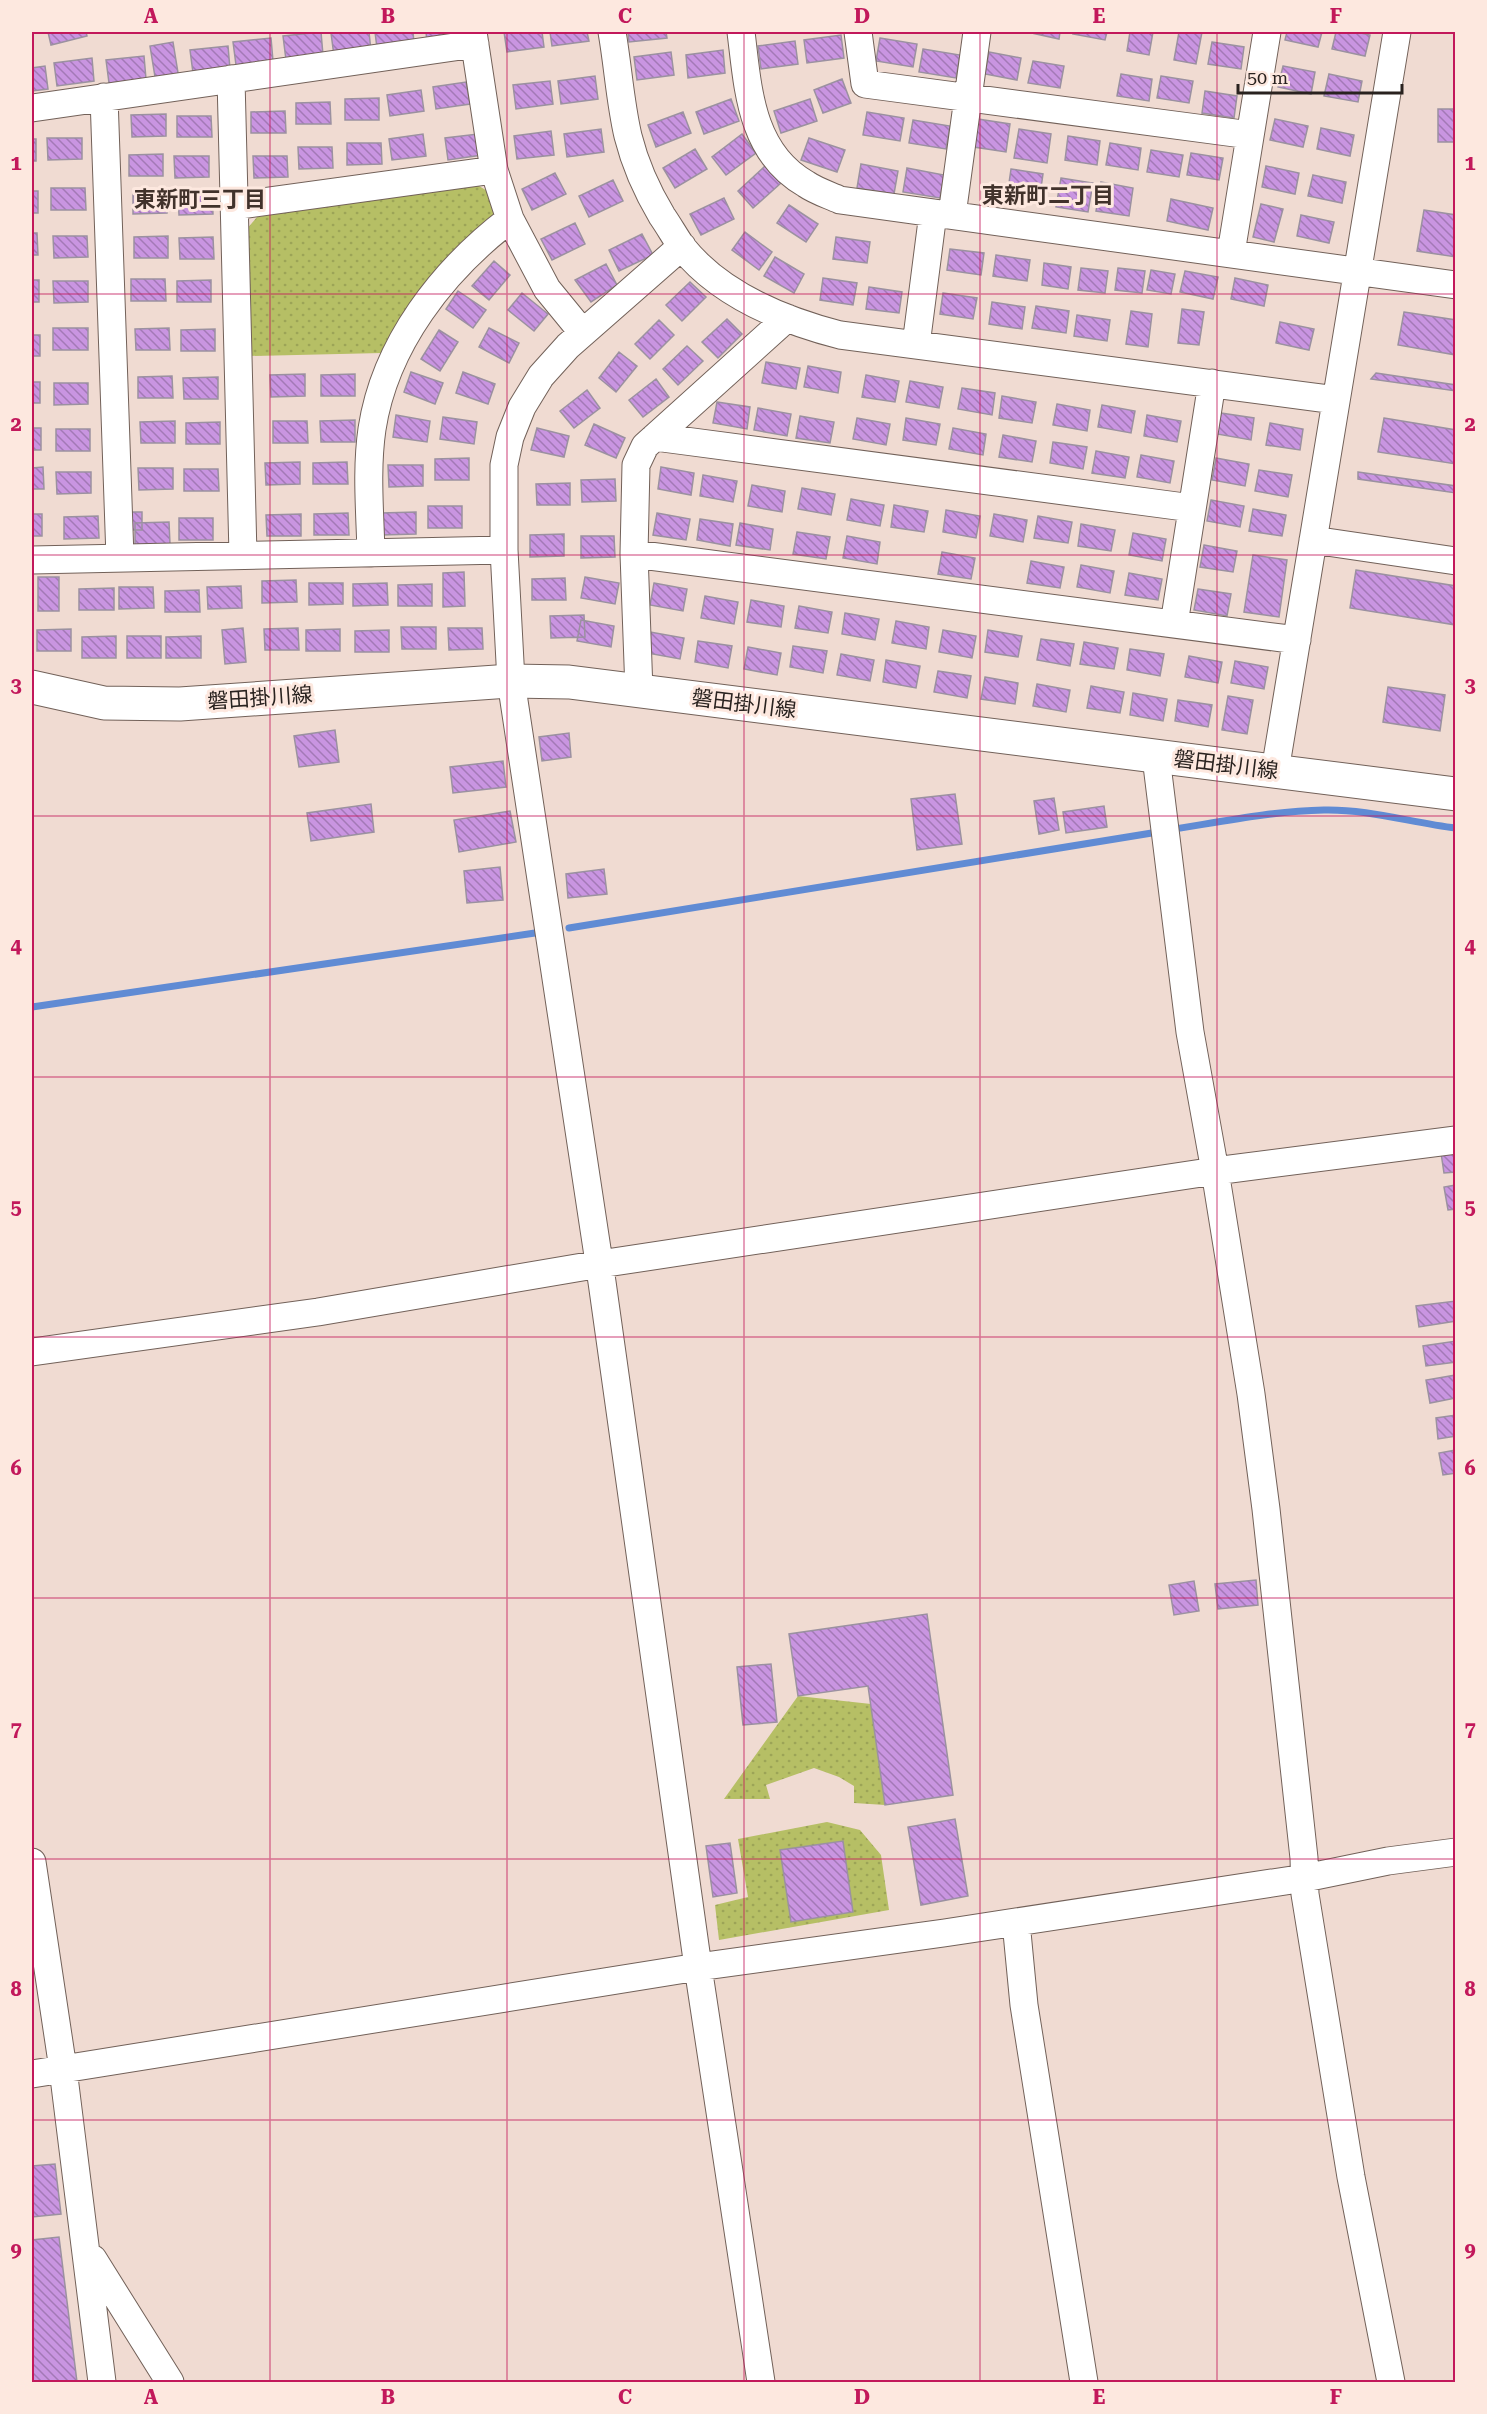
<svg xmlns="http://www.w3.org/2000/svg" width="1487" height="2414" font-family="'Roboto Serif','Noto Sans JP',serif">
	<style>
		.grass { fill: url(#grass-dots) }
		.lines { fill: none; stroke-linecap: round; stroke-linejoin: round }
		.stream { stroke: #608bd4; stroke-width: 7 }
		.building { fill: url(#building-back-hatch); stroke: #9b91a0; stroke-width: 1.5 }
		.minor-casing { stroke: #726159; stroke-width: 29 }
		.major-casing { stroke: #726159; stroke-width: 35 }
		.minor { stroke: #fff; stroke-width: 27 }
		.major { stroke: #fff; stroke-width: 33 }
		.grid { fill: none; stroke: #c2185b; stroke-width: 1.5; stroke-opacity: 0.55 }
		.labels { text-anchor: middle; dominant-baseline: central; stroke-width: 6; stroke-linejoin: round; paint-order: stroke }
		.street-label { font-size: 21px; fill: #29221f; stroke: #fde8df }
		.neighbourhood-label { font-size: 22px; font-weight: bold; fill: #41322b; stroke: #fde8df }
		.neatline { fill: none; stroke: #c2185b; stroke-width: 2 }
		.grid-label { font-size: 20px; text-anchor: middle; font-weight: bold; fill: #c2185b }
	</style>
	<defs>
		<pattern id="grass-dots" width="8" height="8" patternUnits="userSpaceOnUse" patternTransform="scale(1.5)"><rect width="8" height="8" fill="#b6bf65"/><path d="M2 2h.1M6 6h.1" fill="none" stroke="#9ca457" stroke-width="1.8" stroke-linecap="round"/></pattern>
		<pattern id="building-back-hatch" width="6" height="6" patternUnits="userSpaceOnUse" patternTransform="scale(1.5)"><rect width="6" height="6" fill="#c995e1"/><path d="M-1 5l2 2M0 0l6 6M5-1l2 2" fill="none" stroke="#a379b6"/></pattern>
	</defs>
	<rect width="100%" height="100%" fill="#f0dbd2"/>
	<path class="grass" d="M474,183L489,192L494,214L428,280L382,353L249,356L246,230L257,217Z
		M798,1696L871,1704L885,1805L854,1803V1786L839,1777L814,1768L766,1785L770,1799H724Z
		M827,1822L860,1830L881,1855L889,1910L719,1940L715,1905L748,1897L738,1839Z"/>
	<g class="lines">
		<path class="stream" d="M1169,830C1220,822 1272,811 1324,810C1369,809 1412,823 1456,828
			M569,928L1158,832
			M32,1007L535,933"/>
	</g>
	<path class="building" d="M48,32H86L87,36L51,45Z
		M321,32L323,55L286,60L283,36Z
		M342,32H369L371,51L334,56L331,33Z
		M375,32H413L414,43L377,48Z
		M426,32H463L427,42Z
		M504,32H542L544,47L507,52Z
		M550,32H587L589,41L552,46Z
		M628,32H666L667,38L629,42Z
		M1027,32H1060L1059,39Z
		M1074,32H1107L1105,40L1073,34Z
		M1130,32H1153L1149,55L1127,51Z
		M1179,32H1202L1196,64L1174,60Z
		M1287,32H1322L1318,47L1285,40Z
		M1336,32H1356L1370,35L1365,56L1332,49Z
		M841,35L844,58L807,63L804,40Z
		M271,38L273,61L236,65L233,42Z
		M880,38L917,44L913,67L876,61Z
		M795,41L798,64L761,69L758,46Z
		M173,42L179,79L156,83L150,46Z
		M1212,42L1244,47L1241,69L1208,64Z
		M228,46L230,69L193,73L190,50Z
		M923,49L960,55L956,78L919,72Z
		M723,50L725,73L688,78L686,55Z
		M671,52L674,75L637,80L634,57Z
		M989,52L1021,58L1017,80L985,74Z
		M144,56L146,79L109,83L106,60Z
		M92,58L94,81L57,86L54,63Z
		M1033,61L1064,66L1060,88L1028,83Z
		M45,66L48,89L32,91V68Z
		M1283,66L1315,72L1311,94L1278,87Z
		M1121,74L1152,79L1149,101L1117,96Z
		M1329,74L1362,81L1358,102L1324,96Z
		M595,76L598,99L561,104L558,81Z
		M1161,76L1193,81L1189,103L1157,98Z
		M842,79L851,103L823,113L814,90Z
		M550,81L553,104L516,109L513,85Z
		M466,82L470,104L436,109L433,87Z
		M421,90L424,111L390,116L387,95Z
		M1205,91L1237,96L1234,118L1202,113Z
		M379,98V120H345V99Z
		M731,99L739,121L704,134L696,112Z
		M810,99L817,121L781,133L774,111Z
		M330,102L331,124H296V103Z
		M1438,109H1456V142H1438Z
		M285,111L286,133H251V112Z
		M683,112L691,133L656,147L648,125Z
		M867,112L904,118L900,141L863,135Z
		M166,114V136L132,137L131,115Z
		M177,116H211L212,137H177Z
		M978,119L1010,124L1006,152L974,147Z
		M1275,119L1308,126L1303,147L1270,140Z
		M913,120L950,126L946,149L909,143Z
		M1321,128L1354,135L1350,156L1317,149Z
		M601,129L604,152L567,157L564,134Z
		M1019,129L1051,134L1047,163L1014,158Z
		M551,131L554,155L517,159L514,136Z
		M423,134L426,156L392,160L389,139Z
		M478,134L482,155L448,160L445,138Z
		M742,134L756,153L726,175L712,157Z
		M1068,136L1100,141L1097,165L1065,160Z
		M47,138H82V159L48,160Z
		M809,138L845,150L837,172L801,160Z
		M32,139H36V161H32Z
		M347,143H381L382,164L347,165Z
		M1110,143L1141,148L1138,170L1106,165Z
		M298,147H332L333,168L299,169Z
		M695,149L707,169L675,188L663,168Z
		M1151,150L1183,155L1179,177L1147,172Z
		M1191,153L1223,158L1219,180L1187,175Z
		M163,154V176H129V155Z
		M174,156H209V177L175,178Z
		M253,156H287L288,177L254,178Z
		M861,164L898,171L894,194L857,188Z
		M765,166L781,183L753,208L738,191Z
		M1266,166L1299,173L1295,194L1262,187Z
		M907,168L944,175L940,198L903,192Z
		M1011,169L1043,174L1039,202L1007,197Z
		M555,173L566,194L532,210L522,189Z
		M1313,175L1346,182L1342,203L1308,196Z
		M1061,178L1093,183L1088,212L1056,207Z
		M613,180L623,201L589,217L579,196Z
		M1101,182L1133,188L1129,216L1096,211Z
		M51,188H85L86,210H51Z
		M32,191H38V213H32Z
		M133,192H167V213L133,214Z
		M178,193H212L213,214L179,215Z
		M724,198L734,219L701,235L690,214Z
		M1171,199L1213,208L1208,230L1167,221Z
		M1261,204L1283,209L1274,242L1253,237Z
		M789,205L818,224L806,242L777,223Z
		M1424,210L1456,215V257L1417,251Z
		M1301,215L1334,222L1329,243L1297,236Z
		M575,223L585,244L552,260L541,239Z
		M745,232L772,252L759,270L732,250Z
		M32,233H37L38,255H32Z
		M642,234L653,255L619,271L609,250Z
		M53,236H87L88,257L54,258Z
		M168,236V258H134V237Z
		M213,237L214,259H180L179,238Z
		M836,237L870,242L867,263L833,259Z
		M950,249L984,253L981,275L947,270Z
		M996,255L1030,260L1027,281L993,276Z
		M775,257L804,274L794,293L764,276Z
		M494,261L510,275L489,300L472,286Z
		M1044,263L1071,267L1068,289L1042,285Z
		M606,264L617,285L591,302L575,280Z
		M1081,268L1108,271L1105,293L1078,290Z
		M1118,268L1145,271L1142,293L1115,290Z
		M1151,270L1175,274L1171,294L1147,290Z
		M1185,271L1218,277L1213,299L1180,292Z
		M823,278L857,283L853,305L820,300Z
		M1235,278L1268,285L1264,306L1231,299Z
		M131,279H165L166,301H131Z
		M32,280H39V302H32Z
		M211,280V302H177V281Z
		M53,281H88V302L54,303Z
		M690,282L706,297L682,321L666,305Z
		M869,287L902,292L899,313L866,309Z
		M458,291L486,310L473,328L446,309Z
		M522,293L548,314L534,331L508,310Z
		M943,293L977,298L973,319L940,314Z
		M992,302L1025,307L1022,329L989,324Z
		M1036,306L1069,311L1066,333L1032,328Z
		M1182,309L1204,312L1199,345L1178,343Z
		M1131,311L1152,314L1148,347L1126,344Z
		M1404,312L1456,320V355L1398,345Z
		M1077,315L1110,320L1107,341L1074,336Z
		M727,319L742,334L718,358L702,342Z
		M659,320L674,335L650,359L635,344Z
		M1280,322L1314,329L1309,350L1276,343Z
		M53,328H88V350H53Z
		M169,328L170,350H136L135,329Z
		M489,328L519,343L509,363L479,347Z
		M215,329V351H181V330Z
		M439,330L458,342L440,371L421,359Z
		M32,335H40V356H32Z
		M687,346L703,361L678,385L663,369Z
		M619,352L637,366L616,392L599,378Z
		M766,362L800,368L796,389L762,383Z
		M808,366L841,372L838,393L804,387Z
		M411,372L443,383L435,404L404,392Z
		M463,372L495,384L488,404L456,393Z
		M1376,373L1456,385V391L1371,379Z
		M305,374V396L271,397L270,375Z
		M355,374V396H321V375Z
		M866,375L899,381L895,402L862,397Z
		M172,376L173,398H138V377Z
		M218,377V399H184L183,378Z
		M656,379L669,397L643,417L629,400Z
		M910,381L943,387L939,408L906,402Z
		M32,382H40V403H32Z
		M54,383H88V404L54,405Z
		M962,388L995,393L992,415L958,409Z
		M587,390L600,408L574,428L560,411Z
		M1002,396L1036,402L1032,423L999,418Z
		M717,402L750,407L747,429L713,423Z
		M1057,404L1090,410L1087,431L1053,425Z
		M1102,405L1135,411L1131,433L1098,427Z
		M758,408L791,414L787,436L754,430Z
		M1221,413L1254,418L1251,440L1217,434Z
		M396,415L430,421L427,442L393,437Z
		M1147,415L1181,421L1177,442L1144,436Z
		M800,416L834,422L830,443L796,438Z
		M443,417L477,422L474,444L440,439Z
		M857,418L890,424L886,445L853,439Z
		M906,418L940,424L936,445L903,440Z
		M1384,418L1456,430V464L1378,452Z
		M355,420V442H321L320,421Z
		M175,421V443H141L140,422Z
		M273,421H307L308,443H273Z
		M220,422V444H186V423Z
		M1270,423L1303,429L1300,450L1266,445Z
		M594,424L625,438L616,458L585,445Z
		M32,428H41V450H32Z
		M537,428L569,436L564,457L531,450Z
		M953,428L986,434L983,455L949,449Z
		M56,429H90V451H56Z
		M1003,435L1036,441L1032,462L999,457Z
		M1053,442L1087,447L1083,469L1050,463Z
		M1096,451L1129,457L1125,478L1092,473Z
		M1141,455L1174,461L1170,483L1137,477Z
		M469,458V480H435V459Z
		M1216,458L1249,464L1245,486L1212,480Z
		M300,462V484L266,485L265,463Z
		M347,462L348,484H313V463Z
		M388,465H423V486L389,487Z
		M43,467L44,489H32V468Z
		M661,467L694,473L691,495L658,489Z
		M138,468H173V489L139,490Z
		M184,469H218L219,491H184Z
		M1259,470L1292,475L1288,497L1255,491Z
		M56,472H91V493L57,494Z
		M1358,472L1456,486V493L1358,479Z
		M703,475L737,481L733,502L700,496Z
		M615,479L616,501L582,502L581,480Z
		M570,483V505H537L536,484Z
		M752,485L785,491L782,512L748,506Z
		M802,488L835,494L831,515L798,509Z
		M851,499L884,505L880,526L847,520Z
		M1211,500L1244,506L1240,527L1207,521Z
		M894,505L928,511L924,532L891,527Z
		M428,506H462V528H428Z
		M1253,509L1286,515L1282,536L1249,531Z
		M946,510L980,516L976,538L943,532Z
		M129,512H142V530H129Z
		M416,512V534L381,535V513Z
		M348,513L349,535H314V514Z
		M657,513L690,519L686,540L653,535Z
		M32,514H42V536H32Z
		M301,514V536H267L266,515Z
		M994,514L1027,520L1023,542L990,536Z
		M98,516L99,538L64,539V517Z
		M1038,516L1072,522L1068,543L1034,538Z
		M179,518H213V540H179Z
		M700,519L733,524L730,546L697,540Z
		M169,522L170,544L135,545V523Z
		M740,523L773,529L770,550L736,545Z
		M1081,524L1115,530L1111,551L1078,546Z
		M797,532L830,537L826,559L793,554Z
		M1133,533L1166,539L1162,561L1129,555Z
		M564,534V556L530,557V535Z
		M581,536H614L615,557L581,558Z
		M847,536L880,542L877,564L843,558Z
		M1204,545L1237,551L1233,572L1200,567Z
		M942,552L975,558L971,579L938,574Z
		M1253,555L1287,560L1279,617L1244,612Z
		M1031,561L1064,567L1060,588L1027,583Z
		M1081,565L1114,571L1110,593L1077,587Z
		M1356,570L1456,586V625L1350,608Z
		M464,572L465,606L443,607V573Z
		M1129,573L1162,579L1158,600L1125,595Z
		M38,577H59V611H38Z
		M585,577L619,583L615,604L581,598Z
		M565,578L566,600H532V579Z
		M296,580L297,602L262,603V581Z
		M309,583H343V604L309,605Z
		M387,583L388,605L353,606V584Z
		M654,583L687,589L683,611L650,605Z
		M432,584V606H398V585Z
		M241,586L242,608L208,609L207,587Z
		M119,587H153L154,608L119,609Z
		M114,588V610H79V589Z
		M1198,589L1231,594L1227,616L1194,610Z
		M199,590L200,612H165V591Z
		M705,596L738,602L734,624L701,618Z
		M751,600L784,606L781,627L747,622Z
		M799,606L832,612L828,633L795,628Z
		M845,613L879,619L875,640L842,634Z
		M584,615L585,637L551,638L550,616Z
		M581,620L614,626L611,647L577,641Z
		M896,621L929,627L926,649L892,643Z
		M401,627H436V649H402Z
		M243,628L246,662L225,664L222,630Z
		M298,628L299,650H265L264,629Z
		M448,628H482L483,649L449,650Z
		M71,629V651H37V630Z
		M340,629V651H306V630Z
		M389,630V652H355V631Z
		M943,630L976,636L972,658L939,652Z
		M988,630L1022,636L1018,657L985,652Z
		M650,632L684,638L680,659L647,653Z
		M116,636V658H82V637Z
		M127,636H161V658H127Z
		M201,636V658H166V637Z
		M1041,639L1074,644L1070,666L1037,660Z
		M698,641L732,646L728,668L695,662Z
		M1084,642L1118,648L1114,669L1080,664Z
		M793,646L827,651L823,673L790,667Z
		M748,647L781,653L777,675L744,669Z
		M1130,649L1164,654L1160,676L1127,670Z
		M841,654L874,660L870,681L837,675Z
		M1189,656L1222,662L1218,683L1185,677Z
		M886,660L920,666L916,688L883,682Z
		M1235,661L1268,667L1264,689L1231,683Z
		M938,671L971,676L967,698L934,692Z
		M985,677L1018,683L1015,704L981,699Z
		M1037,684L1070,690L1066,712L1033,706Z
		M1091,686L1124,692L1120,713L1087,708Z
		M1388,687L1445,695L1440,731L1383,722Z
		M1133,693L1167,699L1163,721L1130,715Z
		M1228,696L1253,700L1247,734L1222,730Z
		M1178,700L1212,705L1208,727L1175,721Z
		M335,730L339,762L299,767L294,736Z
		M569,733L571,757L542,761L539,737Z
		M503,761L506,787L453,793L450,767Z
		M955,794L962,844L917,850L911,799Z
		M1054,798L1059,830L1039,834L1034,801Z
		M371,804L374,832L311,841L307,813Z
		M1104,806L1107,827L1066,833L1063,812Z
		M510,811L516,842L459,852L454,820Z
		M500,867L503,900L467,903L464,871Z
		M604,869L607,894L568,898L566,874Z
		M1456,1151V1172L1444,1173L1441,1153Z
		M1456,1185V1209L1448,1210L1444,1187Z
		M1456,1301V1321L1419,1327L1416,1306Z
		M1456,1341V1362L1426,1366L1423,1346Z
		M1456,1375V1398L1430,1403L1426,1380Z
		M1456,1415V1436L1438,1439L1436,1418Z
		M1456,1450V1473L1443,1475L1439,1453Z
		M1256,1580L1258,1605L1218,1609L1215,1584Z
		M1194,1581L1199,1611L1174,1615L1169,1585Z
		M927,1614L953,1795L885,1805L868,1686L798,1696L789,1634Z
		M771,1664L777,1722L743,1725L737,1667Z
		M955,1819L968,1896L921,1905L908,1827Z
		M843,1841L853,1912L791,1922L780,1850Z
		M730,1843L737,1893L713,1897L706,1846Z
		M55,2164L61,2214L32,2217V2166Z
		M59,2237L77,2382H32V2240Z"/>
	<g class="lines">
		<defs>
			<path id="minor" d="M473,32L494,170L510,219L547,289L583,333
				M612,32C618,66 620,102 628,136C635,164 647,191 662,216C669,226 675,237 682,247C720,295 782,320 840,335L1336,400
				M741,32C748,88 750,152 806,184C816,191 829,195 840,200L1456,285
				M858,32L865,84L1250,135
				M231,79L243,555
				M104,97L120,558
				M32,108L475,44
				M234,206L494,170
				M952,215L977,32
				M682,246L568,346L541,376L522,407L510,437L504,465V550L511,681L602,1282L698,1967L761,2382
				M1231,253L1267,32
				M916,345L933,213
				M655,437L1192,508
				M1313,540L1456,561
				M371,553C370,512 366,470 372,429C385,344 443,270 510,219
				M634,554L1297,640
				M32,560L504,550
				M1174,624L1212,383
				M639,691L634,554L636,465L645,446L787,318
				M1156,757L1190,1032L1215,1171L1251,1394L1266,1509L1304,1858L1305,1894L1351,2177L1391,2382
				M1275,771L1397,32
				M32,1352L318,1312L600,1264L1215,1171L1456,1140
				M32,1862L63,2069L102,2382
				M1016,1922L1024,2005L1084,2382
				M32,2074L698,1967L944,1933L1305,1878L1388,1861L1456,1852
				M93,2259L170,2382"/>
			<path id="major" d="M32,687L104,703L180,704L511,681L569,682L1456,794"/>
		</defs>
		<use href="#minor" class="minor-casing"/>
		<use href="#major" class="major-casing"/>
		<use href="#minor" class="minor"/>
		<use href="#major" class="major"/>
	</g>
	<path class="grid" d="M270,32V2382M507,32V2382M744,32V2382M980,32V2382M1217,32V2382M32,294H1456M32,555H1456M32,816H1456M32,1077H1456M32,1337H1456M32,1598H1456M32,1859H1456M32,2120H1456"/>
	<g class="labels">
		<g class="street-label">
			<text transform="translate(260 698) rotate(-4)">磐田掛川線</text>
			<text transform="translate(744 704) rotate(7)">磐田掛川線</text>
			<text transform="translate(1226 765) rotate(7)">磐田掛川線</text>
		</g>
		<g class="neighbourhood-label">
			<text x="1048" y="195">東新町二丁目</text>
			<text x="200" y="199">東新町三丁目</text>
		</g>
	</g>
	<rect width="1487" height="2414" fill="none" stroke="#fde8df" stroke-width="66"/>
	<path d="M1238 84v9h164v-9" fill="none" stroke="#29221f" stroke-width="3"/>
	<text x="1247" y="84" font-size="18" fill="#29221f" stroke="#fde8df" stroke-width="4.5" paint-order="stroke">50 m</text>
	<rect x="33" y="33" width="1421" height="2348" class="neatline"/>
	<g class="grid-label">
		<text x="151" y="23">A</text>
		<text x="388" y="23">B</text>
		<text x="625" y="23">C</text>
		<text x="862" y="23">D</text>
		<text x="1099" y="23">E</text>
		<text x="1336" y="23">F</text>
		<text x="16" y="170">1</text>
		<text x="1470" y="170">1</text>
		<text x="16" y="431">2</text>
		<text x="1470" y="431">2</text>
		<text x="16" y="692">3</text>
		<text x="1470" y="692">3</text>
		<text x="16" y="953">4</text>
		<text x="1470" y="953">4</text>
		<text x="16" y="1214">5</text>
		<text x="1470" y="1214">5</text>
		<text x="16" y="1475">6</text>
		<text x="1470" y="1475">6</text>
		<text x="16" y="1736">7</text>
		<text x="1470" y="1736">7</text>
		<text x="16" y="1996">8</text>
		<text x="1470" y="1996">8</text>
		<text x="16" y="2257">9</text>
		<text x="1470" y="2257">9</text>
		<text x="151" y="2404">A</text>
		<text x="388" y="2404">B</text>
		<text x="625" y="2404">C</text>
		<text x="862" y="2404">D</text>
		<text x="1099" y="2404">E</text>
		<text x="1336" y="2404">F</text>
	</g>
</svg>
